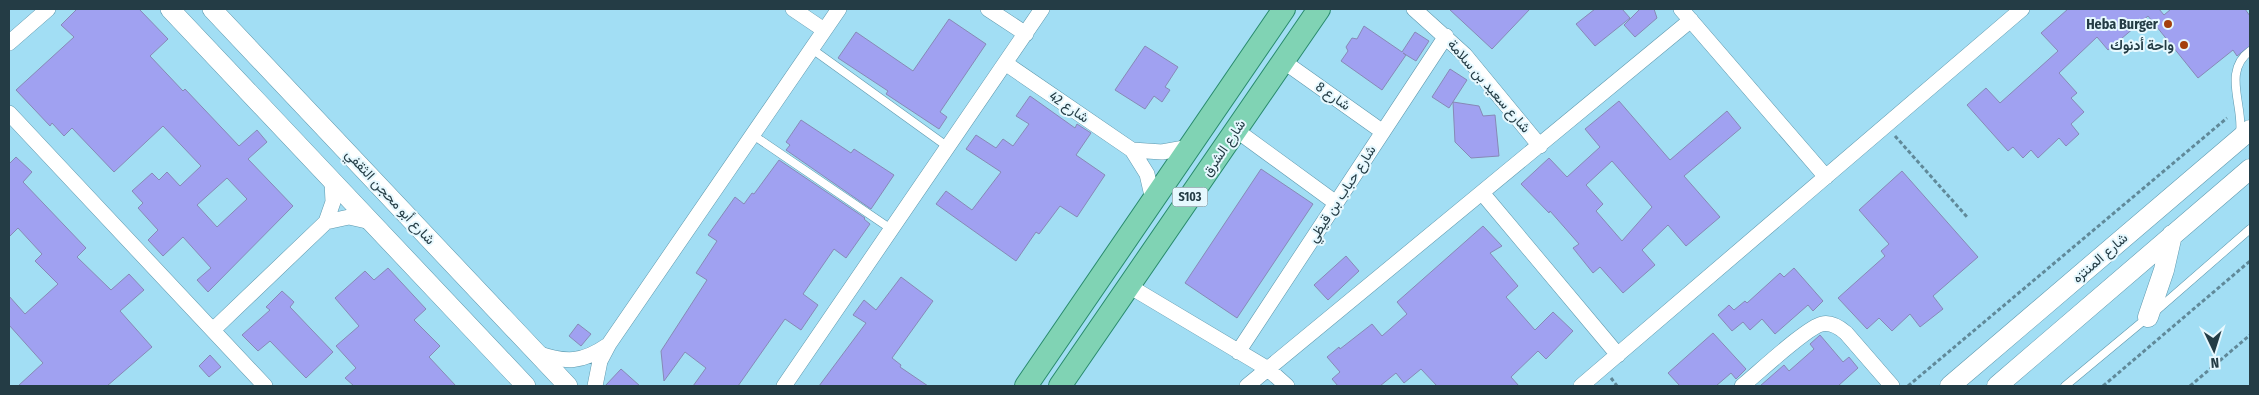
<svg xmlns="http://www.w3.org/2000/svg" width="2259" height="395" font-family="'Fira Sans Condensed',Vazirmatn,sans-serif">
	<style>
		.building { fill: #a0a1f1; stroke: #8789b6; fill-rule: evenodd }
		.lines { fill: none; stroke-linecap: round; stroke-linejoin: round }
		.service-casing { stroke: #5f99ae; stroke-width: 9 }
		.minor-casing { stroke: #5f99ae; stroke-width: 16 }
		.tertiary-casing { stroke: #5f99ae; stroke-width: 20 }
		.secondary-casing { stroke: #5f99ae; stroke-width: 21 }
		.primary-casing { stroke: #298b6d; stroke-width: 24 }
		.path { stroke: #608999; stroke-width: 3; stroke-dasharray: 4 2.5; stroke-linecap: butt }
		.service { stroke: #fff; stroke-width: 8 }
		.minor { stroke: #fff; stroke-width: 15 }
		.tertiary { stroke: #fff; stroke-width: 19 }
		.secondary { stroke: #fff; stroke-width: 20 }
		.primary { stroke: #80d3b4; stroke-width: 22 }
		.poi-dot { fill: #a4400c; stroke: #e6f8fe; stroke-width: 2 }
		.labels { text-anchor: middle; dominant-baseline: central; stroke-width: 4; stroke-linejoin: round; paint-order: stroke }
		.shield { fill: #e6f8fe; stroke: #5e747c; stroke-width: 1 }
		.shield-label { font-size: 12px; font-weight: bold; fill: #243c45 }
		.poi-label { font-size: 14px; font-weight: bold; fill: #243c45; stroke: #e6f8fe; text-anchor: end }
		.street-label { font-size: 14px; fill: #243c45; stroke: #e6f8fe }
	</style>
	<rect width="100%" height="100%" fill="#a2def4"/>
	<path class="building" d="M77,9H139L168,39L150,56L183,91L185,89L239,146L257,130L267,142L248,159L293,206L208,292L197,280L211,268L183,237L163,256L148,240L158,230L138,208L143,203L132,191L152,173L159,180L167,172L180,186L201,166L163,126L114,172L72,128L64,136L52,123L50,126L16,90L74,37L61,25ZM227,178L247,199L217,227L197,205Z
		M1449,9H1530L1492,49Z
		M1595,9H1622L1630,18L1595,46L1576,24Z
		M1640,9H1654L1657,18L1635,37L1624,25Z
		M2068,9H2159L2164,15L2171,9H2245L2250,16V46L2237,56L2233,50L2198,78L2148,16L2108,50L2097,37L2059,73L2077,93L2071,98L2084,112L2071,124L2079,134L2066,146L2059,138L2038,158L2031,150L2023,158L2013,147L2008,151L1967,105L1986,88L2000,103L2058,51L2041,33Z
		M949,19L986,44L940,112L947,117L939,129L886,94L888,91L838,58L856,32L913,71Z
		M1364,26L1402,52L1415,32L1429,41L1416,61L1403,53L1406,55L1382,90L1341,61L1348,51L1346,47L1352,38L1357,39Z
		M1145,46L1178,67L1165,87L1170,90L1162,102L1154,96L1145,109L1115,90Z
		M1450,69L1467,80L1449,108L1432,97Z
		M1030,96L1075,128L1077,124L1091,133L1076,155L1105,175L1077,217L1060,206L1039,234L1036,232L1016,261L936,204L946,191L972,210L1001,172L966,149L976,135L996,148L1003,139L1013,146L1029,124L1016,116Z
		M1619,101L1670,160L1727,111L1741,128L1684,176L1720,217L1686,246L1668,225L1642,250L1655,265L1623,293L1600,267L1593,273L1573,248L1579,244L1550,211L1549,213L1521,184L1549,158L1567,177L1600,147L1585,129ZM1612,161L1652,207L1622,241L1596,211L1603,204L1586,185Z
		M1453,102L1479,106L1483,116L1495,115L1499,156L1471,158L1455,142Z
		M801,120L851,153L854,149L894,175L871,209L786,150L790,145L786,142Z
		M16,157L32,172L23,182L86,248L77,257L111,290L129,274L144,290L120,311L152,347L107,386H18L43,363L9,325V296L25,314L58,284L35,261L42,254L18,228L9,237V164Z
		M779,160L865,218L864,219L870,224L846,258L834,249L803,294L818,305L801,330L785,319L738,386H693L706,368L685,352L664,381L661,351L707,280L696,273L717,241L708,235L735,197L744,204L752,193L754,194Z
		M1261,169L1313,204L1237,318L1185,283Z
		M1902,171L1978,257L1933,296L1943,309L1920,327L1910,314L1892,331L1879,318L1867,329L1838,298L1885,256L1881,251L1889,244L1859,210Z
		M1483,226L1502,246L1490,253L1518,286L1506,297L1535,330L1553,312L1573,331L1546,359L1538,351L1511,377L1519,386H1437L1421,369L1404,383L1396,373L1380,386H1338L1332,379L1340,372L1327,357L1339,347L1340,349L1372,324L1382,336L1407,314L1397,302Z
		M1346,256L1359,271L1328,300L1314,285Z
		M388,268L426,309L414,320L440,346L429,357L456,386H354L345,378L356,368L336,346L359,326L335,298L365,271L374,280Z
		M1794,268L1823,301L1813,311L1808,305L1775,334L1762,319L1750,330L1743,322L1732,331L1718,315L1729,305L1734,310L1745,301L1747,303L1780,273L1784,277Z
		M901,277L933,301L892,358L901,365L900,367L928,386H819L866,323L853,315L864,300L876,310Z
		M282,291L294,302L290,307L333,352L306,378L270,341L258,351L242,335L270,310L266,307Z
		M578,324L591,334L581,346L569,336Z
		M1713,333L1746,369L1736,379L1731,373L1716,386H1680L1668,373Z
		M1820,335L1843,362L1849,357L1858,368L1838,386H1760L1784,365L1789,371L1814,349L1810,344Z
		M210,355L221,367L209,377L199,366Z
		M621,369L640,386H605Z"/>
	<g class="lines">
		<defs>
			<path id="service" d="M812,49L948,147
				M2240,133C2244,106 2222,71 2250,51
				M753,135L891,229
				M2157,310L2250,229
				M2065,386L2148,317"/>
			<path id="minor" d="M793,9L824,30
				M988,9L1026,34
				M1414,9L1465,55L1540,146
				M1681,9L1826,177
				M9,43L48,9
				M1283,61L1383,132
				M1005,63L1132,150L1147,174L1153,200
				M9,113L265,386
				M1236,130L1336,203
				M1132,150L1162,152L1190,147
				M1483,194L1618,355
				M326,222L349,217L371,222
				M1129,286L1268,369L1287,386
				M213,330L326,222L333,202L332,181
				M1238,352L1446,36
				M537,353C566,363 582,363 608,345
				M595,386L600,361L609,344L839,9
				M784,386L1042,9
				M1247,386L1691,20
				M1581,386L2022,9
				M1742,386C1757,374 1807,327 1822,324C1831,322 1839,327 1846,333L1892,386"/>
			<path id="tertiary" d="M170,9L526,386
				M212,9L568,386"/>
			<path id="secondary" d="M2148,317L2164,270L2172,235
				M1950,386L2250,130
				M1997,386L2250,169"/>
			<path id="primary" d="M1026,386L1284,9
				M1060,386L1319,9"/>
		</defs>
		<use href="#service" class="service-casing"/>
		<use href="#minor" class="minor-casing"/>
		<use href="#tertiary" class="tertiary-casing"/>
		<use href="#secondary" class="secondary-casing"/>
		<use href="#primary" class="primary-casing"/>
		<path class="path" d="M1895,136L1968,218
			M1611,378L1617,386
			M1908,386L2227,118
			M2103,386L2250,261
			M2190,386L2250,335"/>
		<use href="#service" class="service"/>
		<use href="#minor" class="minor"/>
		<use href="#tertiary" class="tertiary"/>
		<use href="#secondary" class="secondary"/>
		<use href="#primary" class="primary"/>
	</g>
	<g class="poi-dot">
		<circle cx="2168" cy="24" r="5"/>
		<circle cx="2184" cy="45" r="5"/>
	</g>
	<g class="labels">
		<rect class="shield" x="1172.5" y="187.5" width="35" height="19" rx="4"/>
		<g class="shield-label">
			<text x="1190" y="197">S103</text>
		</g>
		<g class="poi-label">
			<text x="2158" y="24">Heba Burger</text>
			<text x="2174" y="45">واحة أدنوك</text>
		</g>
		<g class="street-label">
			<text transform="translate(1489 86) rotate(49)">شارع سعيد بن سلامة</text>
			<text transform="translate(1333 96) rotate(35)">شارع 8</text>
			<text transform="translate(1069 107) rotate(34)">شارع 42</text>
			<text transform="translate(1224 148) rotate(-56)">شارع الشرق</text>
			<text transform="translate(1342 194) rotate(-57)">شارع حباب بن قيظي</text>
			<text transform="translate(390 197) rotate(47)">شارع أبو محجن الثقفي</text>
			<text transform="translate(2100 258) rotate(-41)">شارع المنتزه</text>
		</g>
	</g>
	<rect width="2259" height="395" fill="none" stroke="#243c45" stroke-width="20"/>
	<g transform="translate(2214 350) rotate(176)" stroke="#e6f8fe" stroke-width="4" paint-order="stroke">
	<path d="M0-4L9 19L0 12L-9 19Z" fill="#243c45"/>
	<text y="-8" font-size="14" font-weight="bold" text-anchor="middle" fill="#243c45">N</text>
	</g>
</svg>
